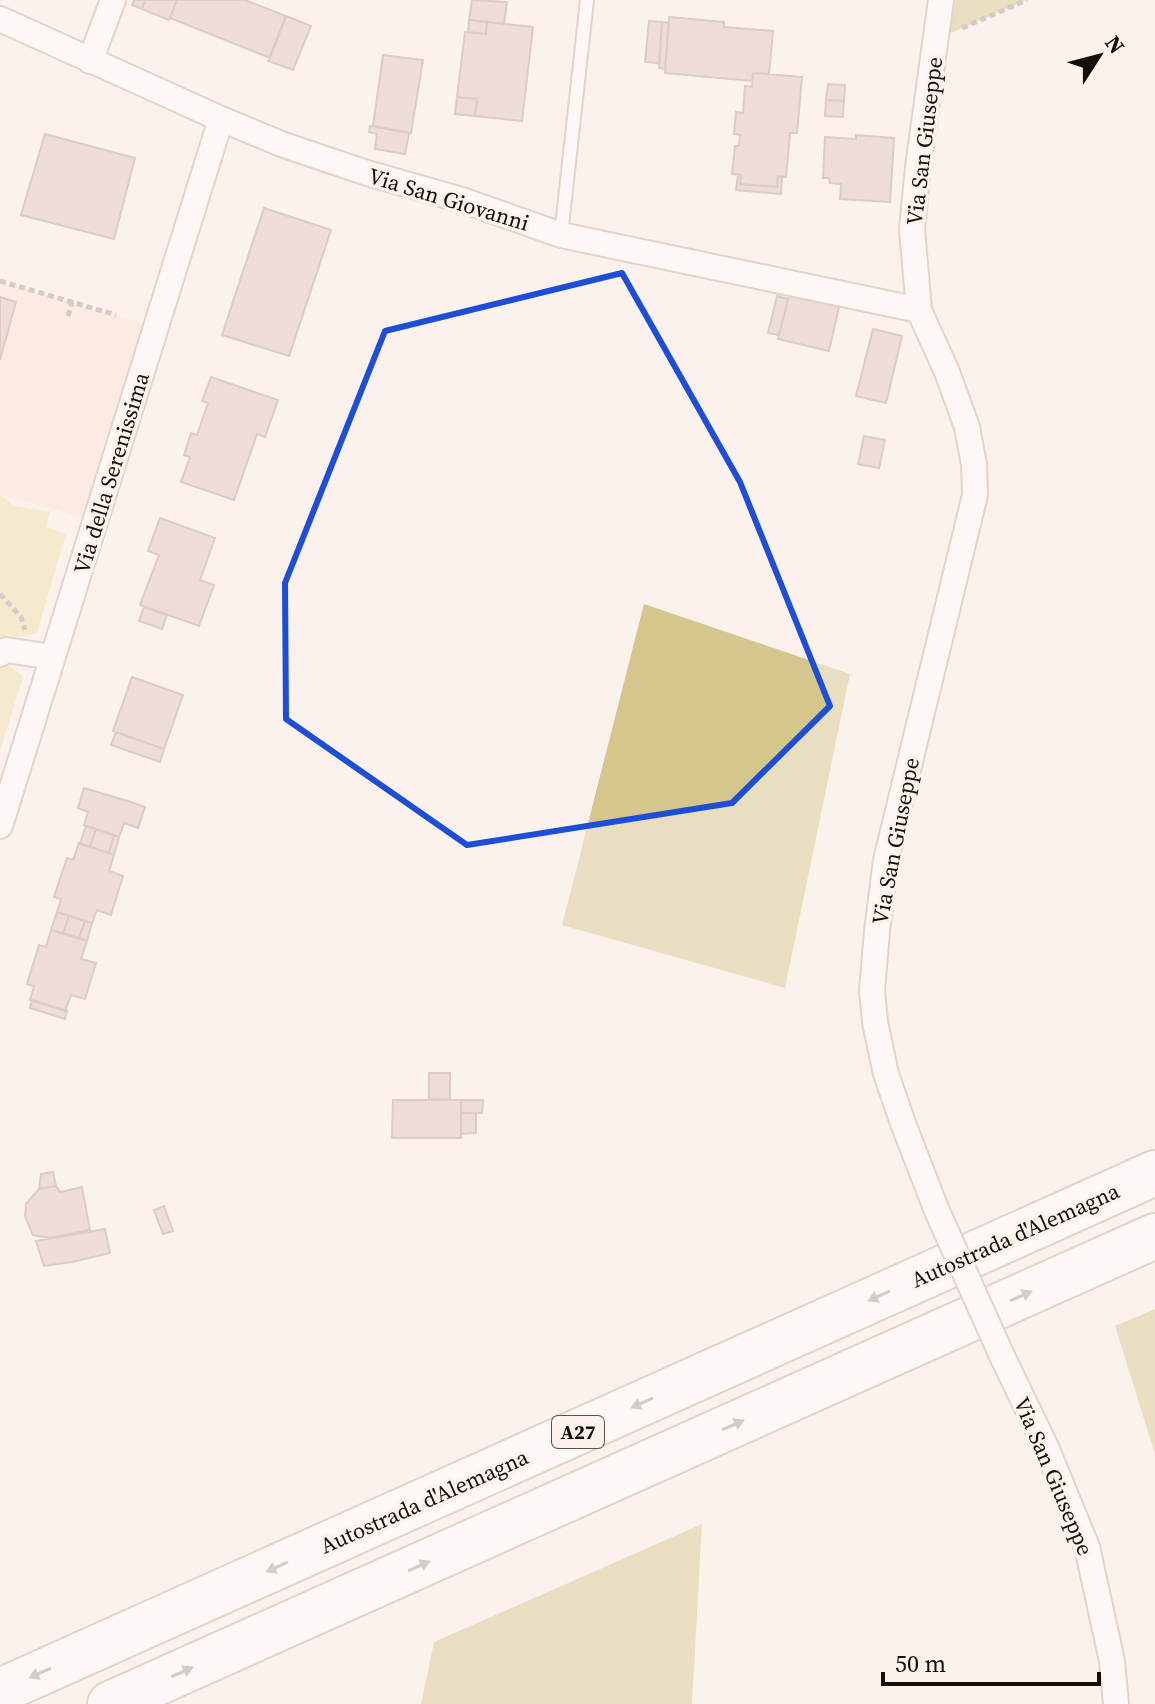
<svg xmlns="http://www.w3.org/2000/svg" width="1155" height="1704" font-family="'Source Serif 4',serif">
	<style>
		.built { fill: #fce2d5 }
		.green { fill: #eddfa9 }
		.forest { fill: #d5c68d }
		.building { fill: #dcc0bd; stroke: #b59b97; stroke-width: 2 }
		.lines { fill: none; stroke-linecap: round; stroke-linejoin: round }
		.service-casing { stroke: #c6aea2; stroke-width: 16 }
		.minor-casing { stroke: #c6aea2; stroke-width: 28 }
		.motorway-casing { stroke: #c6aea2; stroke-width: 48 }
		.path { stroke: #a59c97; stroke-width: 5; stroke-dasharray: 6 4; stroke-linecap: butt }
		.service { stroke: #fff; stroke-width: 12 }
		.minor { stroke: #fff; stroke-width: 24 }
		.motorway { stroke: #fff; stroke-width: 44 }
		.minor-bridge-casing { stroke: #c6aea2; stroke-width: 28; stroke-linecap: butt }
		.minor-bridge { stroke: #fff; stroke-width: 24 }
		.oneway { fill: #a29f9d }
		.marked { fill: none; stroke: #1d4ed8; stroke-width: 6; stroke-linejoin: round }
		.labels { text-anchor: middle; dominant-baseline: central; stroke-width: 7; stroke-linejoin: round; paint-order: stroke }
		.shield { fill: #fcf2ed; stroke: #5b524d; stroke-width: 2 }
		.shield-label { font-size: 20px; font-weight: bold; fill: #160e09 }
		.street-label { font-size: 22px; fill: #160e09; stroke: #fcf2ed }
	</style>
	<rect width="100%" height="100%" fill="#fcf2ed"/>
	<path class="built" d="M0,281L156,327L95,521L0,494Z"/>
	<path class="green" d="M0,494L14,506L50,512L46,527L66,534L37,633L21,637L0,636Z
		M7,664C12,670 19,672 23,677L0,751V668Z"/>
	<path class="forest" d="M941,0H1027L935,40Z
		M644,604L850,674L785,988L562,925Z
		M1155,1309V1454L1115,1326Z
		M702,1524L692,1704H421L434,1642Z"/>
	<path class="building" d="M134,0H145L142,9L132,5Z
		M145,0H177L169,20L142,9Z
		M177,0H245L286,16L270,58L170,18Z
		M472,0L507,2L504,24L469,20Z
		M286,16L311,26L293,70L268,61Z
		M669,17L724,22V27L773,31L769,74L753,73L752,81L665,73Z
		M469,20L487,22L486,34L468,32Z
		M649,21L662,22L659,63L645,62Z
		M487,22L533,27L522,121L475,116L477,99L457,97L465,32L486,34Z
		M662,22L669,23L665,69L659,68Z
		M383,55L423,60L411,133L373,126Z
		M753,73L802,77L797,133H790L786,177L778,176L777,187L740,184L741,175L732,174L735,146H739L740,135L734,134L736,112L743,113L745,86L752,87Z
		M828,84L845,85L844,101L826,100Z
		M457,97L477,99L475,116L455,114Z
		M826,100L844,101L843,117L825,116Z
		M370,126L409,133L405,154L375,149L377,134L369,132Z
		M45,134L135,158L114,239L21,215Z
		M856,135L894,138L890,202L840,199L841,184L830,183L829,178H823L825,137L856,139Z
		M738,174L741,175L740,184L777,187L778,176L782,177L781,194L736,190Z
		M264,208L331,230L289,356L222,335Z
		M789,295L839,307L829,351L778,339Z
		M777,296L788,299L779,335L768,333Z
		M0,297L16,302L0,360Z
		M873,329L902,336L886,403L856,396Z
		M211,377L278,400L265,437L257,434L234,500L181,482L190,457L184,455L191,433L197,435L208,403L202,401Z
		M864,436L885,440L879,468L858,464Z
		M160,518L215,538L200,580L214,585L199,626L140,605L159,555L148,551Z
		M144,607L167,615L162,629L139,621Z
		M132,677L183,695L164,749L113,731Z
		M116,732L164,749L160,762L111,745Z
		M84,788L131,802L145,807L138,828L124,823L119,837L84,825L88,812L78,808Z
		M86,826L96,829L90,847L80,844Z
		M96,829L114,835L109,853L90,847Z
		M114,835L119,837L114,855L109,853Z
		M79,843L114,855L109,871L123,876L111,915L97,910L92,923L57,912L61,899L54,897L67,858L73,860Z
		M57,912L69,916L63,933L51,930Z
		M69,916L85,921L79,938L63,933Z
		M85,921L92,923L87,941L79,938Z
		M51,930L87,941L81,959L96,963L85,999L71,995L65,1011L30,1000L34,986L27,984L34,961L39,945L46,947Z
		M32,1000L67,1011L65,1019L30,1008Z
		M429,1073H450V1100L429,1099Z
		M393,1100H461V1138H392Z
		M461,1100H483L482,1113H461Z
		M461,1113H476V1133L461,1134Z
		M53,1172L56,1186L39,1189L41,1174Z
		M56,1186L60,1192L82,1187L90,1230L49,1238L33,1235L25,1216L26,1204L39,1189Z
		M164,1206L173,1231L163,1234L154,1210Z
		M105,1229L110,1253L72,1262L44,1266L36,1241Z"/>
	<g class="lines">
		<defs>
			<path id="service" d="M561,235L587,0"/>
			<path id="minor" d="M0,19L221,119L284,145L367,173L462,200L561,235L919,310
				M90,61L113,0
				M0,654L6,650L53,657
				M0,826L221,119
				M937,1211L904,1126L886,1074L875,1022L872,990L877,931L886,860L975,495L974,465L967,427L947,372L919,310L912,229L918,167L941,0
				M1003,1358L1046,1447L1087,1547L1112,1661L1116,1704"/>
			<path id="motorway" d="M0,1691L1155,1173
				M110,1704L1155,1236"/>
		</defs>
		<use href="#service" class="service-casing"/>
		<use href="#minor" class="minor-casing"/>
		<use href="#motorway" class="motorway-casing"/>
		<path class="path" d="M962,28L1027,0
			M0,281L116,315
			M68,316L72,302
			M0,594L21,617L25,630"/>
		<use href="#service" class="service"/>
		<use href="#minor" class="minor"/>
		<use href="#motorway" class="motorway"/>
		<defs>
			<path id="minor-bridge" d="M937,1211L1003,1358"/>
		</defs>
		<use href="#minor-bridge" class="minor-bridge-casing"/>
		<use href="#minor-bridge" class="minor-bridge"/>
	</g>
	<defs><path id="oneway-solid" d="M-6-.8H1V-3.2L6.5 0L1 3.2V.8H-6Z" transform="scale(2)"/></defs>
	<g class="oneway">
		<use href="#oneway-solid" transform="translate(879 1296) rotate(156)"/>
		<use href="#oneway-solid" transform="translate(1021 1296) rotate(-24)"/>
		<use href="#oneway-solid" transform="translate(642 1403) rotate(156)"/>
		<use href="#oneway-solid" transform="translate(733 1425) rotate(-24)"/>
		<use href="#oneway-solid" transform="translate(419 1566) rotate(-24)"/>
		<use href="#oneway-solid" transform="translate(277 1567) rotate(156)"/>
		<use href="#oneway-solid" transform="translate(182 1672) rotate(-24)"/>
		<use href="#oneway-solid" transform="translate(40 1673) rotate(156)"/>
	</g>
	<path d="M0 0H1155V1704H0ZM622,273L740,482L830,706L732,803L467,845L286,719L285,583L385,331Z" fill="#fcf2ed" fill-opacity=".55" fill-rule="evenodd"/>
	<path class="marked" d="M622,273L740,482L830,706L732,803L467,845L286,719L285,583L385,331Z"/>
	<g class="labels">
		<rect class="shield" x="552" y="1416" width="52" height="32" rx="6"/>
		<g class="shield-label">
			<text x="578" y="1432">A27</text>
		</g>
		<g class="street-label">
			<text transform="translate(924 141) rotate(-83)">Via San Giuseppe</text>
			<text transform="translate(449 199) rotate(17)">Via San Giovanni</text>
			<text transform="translate(111 473) rotate(-73)">Via della Serenissima</text>
			<text transform="translate(895 841) rotate(-79)">Via San Giuseppe</text>
			<text transform="translate(1015 1235) rotate(-24)">Autostrada d'Alemagna</text>
			<text transform="translate(1054 1476) rotate(67)">Via San Giuseppe</text>
			<text transform="translate(424 1501) rotate(-24)">Autostrada d'Alemagna</text>
		</g>
	</g>
	<g transform="translate(1099 56) rotate(54)" stroke="#fcf2ed" stroke-width="6" paint-order="stroke">
	<path d="M0-6L14 30L0 20L-14 30Z" fill="#160e09"/>
	<text y="-12" font-size="22" font-weight="bold" text-anchor="middle" fill="#160e09">N</text>
	</g>
	<path d="M883 1672v12h216v-12" fill="none" stroke="#160e09" stroke-width="4"/>
	<text x="895" y="1672" font-size="24" fill="#160e09" stroke="#fcf2ed" stroke-width="6" paint-order="stroke">50 m</text>
</svg>
